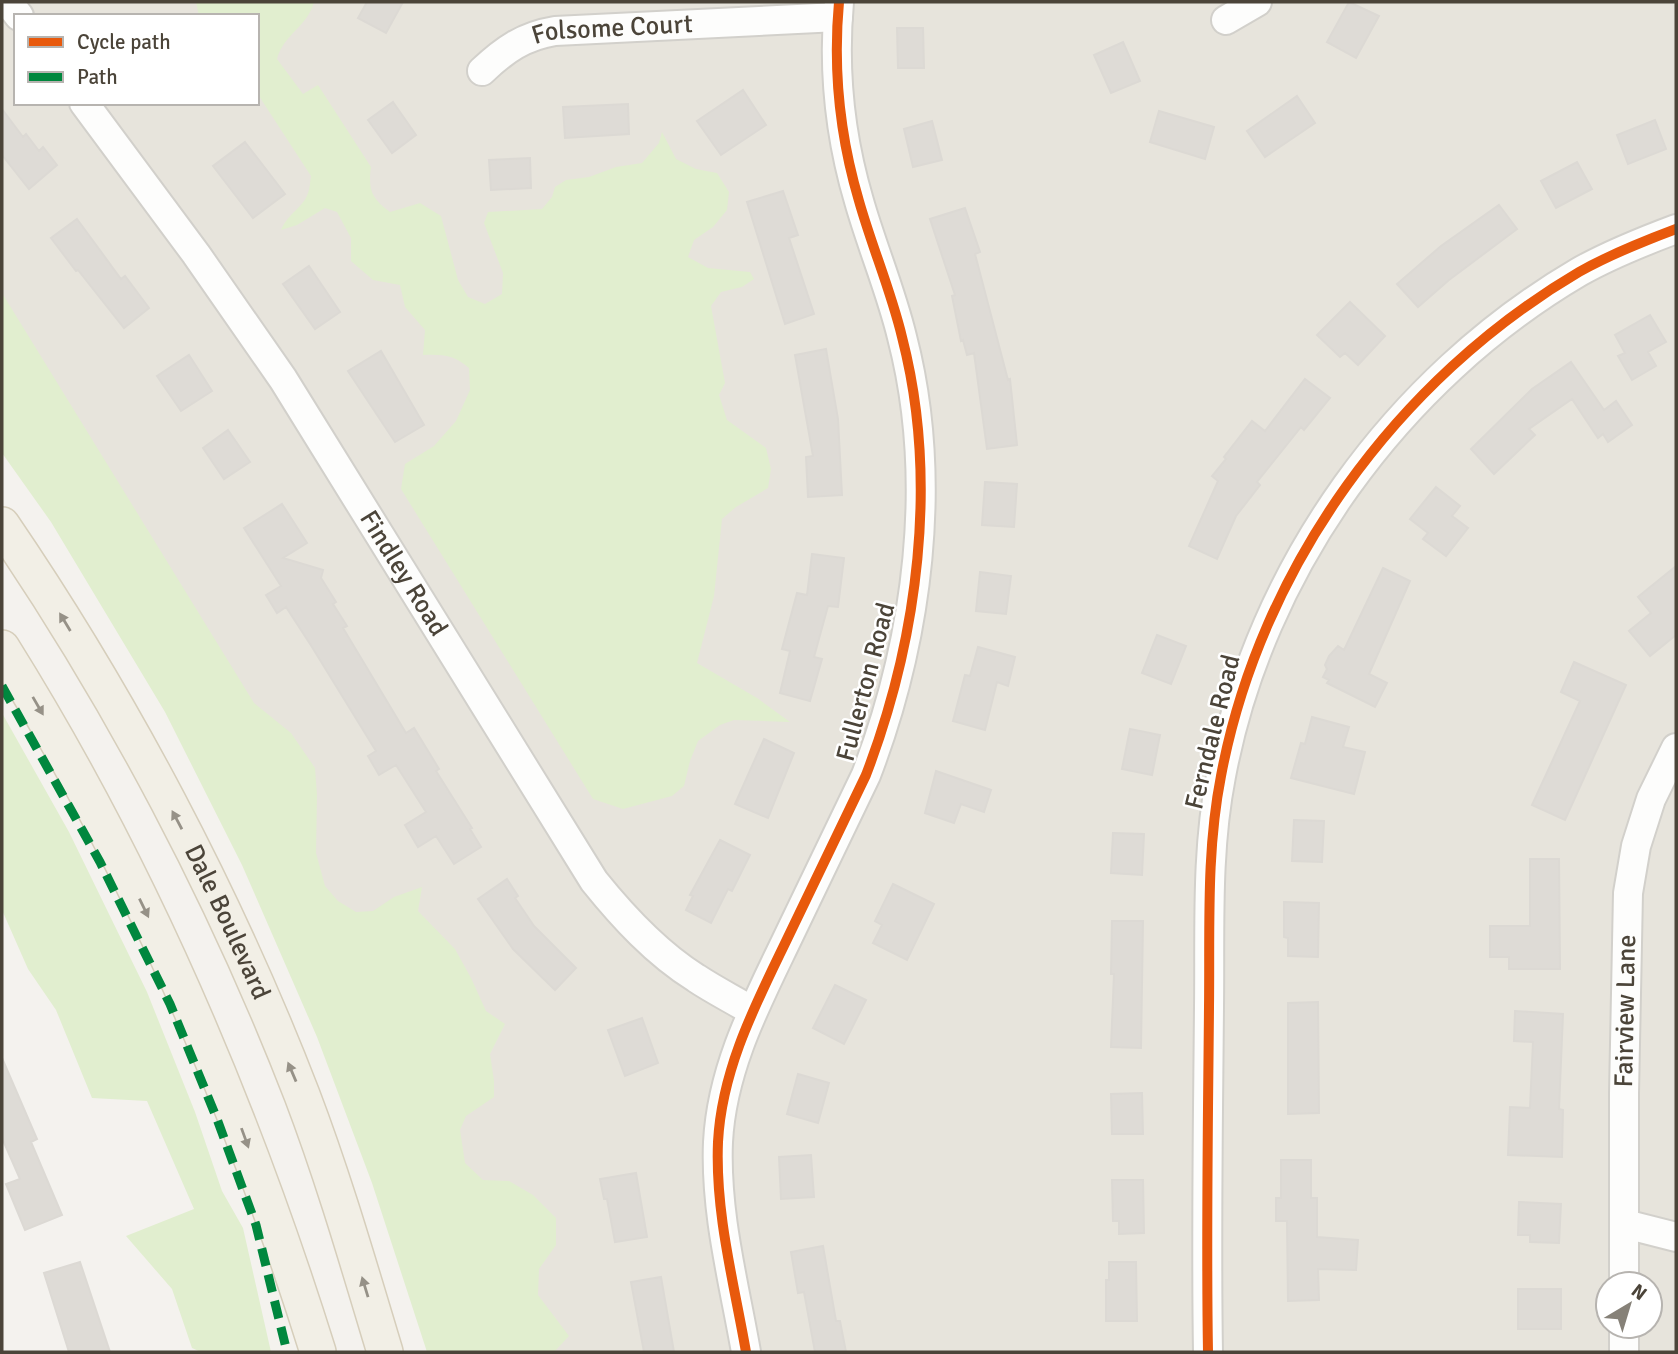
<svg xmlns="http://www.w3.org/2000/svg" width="1678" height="1354" font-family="Signika,sans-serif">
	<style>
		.residential { fill: #e7e4dc; fill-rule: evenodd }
		.green { fill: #e1eecf }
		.building { fill: #dedbd6; stroke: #dcd9d4; stroke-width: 2 }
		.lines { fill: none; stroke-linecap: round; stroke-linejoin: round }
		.minor-casing { stroke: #d2d0cb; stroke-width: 32 }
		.major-casing { stroke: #d6cebb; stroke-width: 38 }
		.minor { stroke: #fdfdfc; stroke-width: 28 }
		.major { stroke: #f2efe6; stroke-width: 35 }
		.quiet { stroke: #00873e; stroke-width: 9; stroke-dasharray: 18 9; stroke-linecap: butt }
		.cycleway-casing { stroke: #fff; stroke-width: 15 }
		.cycleway { stroke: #e8590c; stroke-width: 10 }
		.oneway { fill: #969187 }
		.labels { text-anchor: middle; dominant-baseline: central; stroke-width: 5; stroke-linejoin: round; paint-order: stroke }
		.street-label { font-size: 26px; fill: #4b4439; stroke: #fff }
	</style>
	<rect width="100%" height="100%" fill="#f4f2ee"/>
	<path class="residential" d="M2,2H1676V1352H466L398,1100L2,393ZM16,16H257V103H16ZM1608,1284H1650V1326H1608Z"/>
	<path class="green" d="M196,2H314C308,26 283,35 277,59L303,94L318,85L371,167C368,189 371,198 390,212L420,203L441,216L458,280L468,297L485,304L502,294L503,273L484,223L488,212L542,209L552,197L555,187L566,180L589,177L616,167L642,163L659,143L662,132L676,159L696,169L717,173L729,192L727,210L713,227L694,240L688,257L708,268L750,272L754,279L742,287L721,292L711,306L725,383L719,395L727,420L766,448L771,469L768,488L736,507L722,519L714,596L697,663L757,698L790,722L734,720L720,725L698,741L690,761L684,786L672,796L623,809L593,799L401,489L405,464L434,446L456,421L470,390L469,368C455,355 441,354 423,355L425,330L405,307L400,285L373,280L351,261V238L337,212L325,208L297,225L281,230C289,212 303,208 308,193C310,188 310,181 311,176L257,93V16H199Z
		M2,293L254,703L291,733L315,768L317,795L316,853L325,886L338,901L356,912L373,911L394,897L422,887L418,911L455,949L471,978L486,1011L505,1024L490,1054L494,1081V1097L466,1116L460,1130L465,1163L483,1180L509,1181L533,1195L556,1218V1245L539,1269L538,1295L569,1336L554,1352H427L372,1183L317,1037L242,865L165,712L51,522L2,453Z
		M2,713L69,832L147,992L195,1112L222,1191L243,1228L271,1352H201L192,1348L172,1289L126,1236L194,1209L147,1101L92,1098L56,1010L28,969L2,910Z"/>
	<path class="building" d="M367,2H403L386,33L358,18Z
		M1349,2L1379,16L1356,58L1327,42Z
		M897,28H923L924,68H898Z
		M1123,42L1140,81L1111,93L1094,55Z
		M743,90L766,125L721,155L697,121Z
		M1297,96L1315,123L1265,157L1247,131Z
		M393,102L416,135L392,153L368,120Z
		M628,104L629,134L565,138L563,107Z
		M2,109L23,137L26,134L39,151L43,147L57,165L29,189L2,155Z
		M1159,111L1214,127L1205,159L1150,142Z
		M1655,120L1666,149L1628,164L1617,135Z
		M932,121L942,160L913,167L904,129Z
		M245,142L285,194L253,218L213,166Z
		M530,158L531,188L491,190L489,160Z
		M1577,162L1592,189L1556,208L1541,181Z
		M783,191L798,235L789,238L814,314L785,324L747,202Z
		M1499,205L1517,229L1449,280L1418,307L1397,284L1441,246Z
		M965,208L980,252L975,254L1008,380L1010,379L1017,445L987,449L974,353L967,355L963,340L961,341L952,296L955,295L930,219Z
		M77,219L121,279L125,276L149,308L124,328L78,270L76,271L51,238Z
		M309,266L340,312L315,329L283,284Z
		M1350,302L1385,336L1358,365L1345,353L1340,357L1317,335Z
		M1650,315L1666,342L1648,352L1656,366L1632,380L1618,356L1625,353L1615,335Z
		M826,349L838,419L842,495L808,497L806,457L813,456L795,355Z
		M381,351L424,425L395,442L348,371Z
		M189,355L212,391L181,411L157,376Z
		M1571,362L1604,410L1616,401L1632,425L1608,442L1603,434L1598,438L1572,399L1529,429L1535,435L1494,474L1471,449L1532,389Z
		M1305,379L1330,398L1304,430L1301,427L1257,482L1260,485L1236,516L1217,559L1189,546L1218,481L1212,476L1226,459L1224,457L1252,421L1265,431Z
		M228,430L250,462L224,479L203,448Z
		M985,482L1017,484L1014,527L982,525Z
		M1436,487L1460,506L1452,516L1468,528L1446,556L1423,539L1428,533L1410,519Z
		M282,504L307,543L283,558L323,570L321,578L336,602L333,604L347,626L343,628L406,733L414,728L439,769L436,771L472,828L470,829L481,847L454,864L436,836L418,847L405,825L426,812L396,765L379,775L368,756L376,751L312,647L286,607L277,613L266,595L281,586L244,528Z
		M812,554L844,558L838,607L828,606L814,657L822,659L810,701L780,693L790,651L782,649L797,593L807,595Z
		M1676,566V635L1650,656L1629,631L1651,613L1638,597Z
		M1383,568L1410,581L1369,674L1387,683L1375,707L1327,683L1329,680L1323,677L1327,669L1325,665L1329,656L1338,646L1344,650Z
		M980,572L1011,576L1006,614L976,611Z
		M1157,635L1186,646L1171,684L1142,673Z
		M978,647L1015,657L1008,686L997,682L985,730L953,721L965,675L970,676Z
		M1574,662L1626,685L1565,820L1532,805L1580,701L1561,692Z
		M1312,717L1349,727L1343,747L1365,752L1354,794L1291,778L1301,743L1305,744Z
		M1130,729L1160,735L1152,775L1122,769Z
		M764,739L794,753L768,818L735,804Z
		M936,771L991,790L984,812L961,804L954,823L925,813Z
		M1294,820L1324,821L1322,862L1292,861Z
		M1113,833L1144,834L1142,875L1111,873Z
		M720,840L750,855L732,891L728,889L711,923L686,910L693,896L690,895Z
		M1530,859H1559L1560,969H1509V957H1490V926H1530Z
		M507,879L518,896L515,898L534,926L576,968L555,990L513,949L478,899Z
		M893,884L934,904L907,960L873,943L882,925L875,921Z
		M1284,902L1319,903L1318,957L1288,956V938L1284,937Z
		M1112,921H1143L1141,1048L1111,1047L1114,974H1111Z
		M835,985L866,1000L844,1044L813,1028Z
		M1318,1002L1319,1113L1288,1114V1003Z
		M1515,1011L1563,1014L1559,1109L1563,1110L1562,1157L1508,1155L1510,1107L1530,1108L1533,1042L1514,1041Z
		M642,1018L658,1063L625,1076L608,1030Z
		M2,1058L37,1139L31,1142L62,1215L25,1230L6,1184L20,1179L2,1138Z
		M798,1074L829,1083L818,1123L787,1114Z
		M1142,1093L1143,1134H1112L1111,1094Z
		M811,1155L814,1197L781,1199L779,1157Z
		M1281,1160H1311V1198H1317V1237L1358,1240L1356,1270L1318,1269L1319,1300L1288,1301L1287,1221H1276V1198H1281Z
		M636,1173L647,1237L615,1242L607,1199H604L600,1179Z
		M1112,1180H1143L1144,1233L1119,1234V1221H1113Z
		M1519,1202L1561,1204L1559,1243L1530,1242V1235H1518Z
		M823,1246L836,1321H840L846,1352H815L804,1292L798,1293L791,1252Z
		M80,1262L110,1352H69L44,1273Z
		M1109,1262H1136L1137,1321H1106V1280H1109Z
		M661,1277L674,1352H644L631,1282Z
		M1518,1289H1561V1329H1518Z"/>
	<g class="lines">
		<defs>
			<g id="minor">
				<path d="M8,2L19,16"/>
				<path d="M1226,20L1257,2"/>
				<path id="s1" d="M482,71C504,50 524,36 555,31L838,17"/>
				<path id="s2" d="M84,103L196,254L283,379L594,881C623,917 656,953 696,978C714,990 734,1000 752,1011"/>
				<path d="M1625,1224L1676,1237"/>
				<path id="s3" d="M1624,1284V1094L1628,893L1636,846L1651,799L1676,748"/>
				<path d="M746,1352C734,1283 715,1213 718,1142C722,1066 758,1000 790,933C815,880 841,828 866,775C918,639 939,480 902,337C891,291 872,247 859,201C840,137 833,68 839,2"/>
				<path d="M1208,1352C1206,1237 1208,1122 1209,1007C1210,930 1206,852 1221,776C1260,568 1397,379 1579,272C1609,255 1644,241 1676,229"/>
				<path d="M1624,1352V1326"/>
			</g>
			<g id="major">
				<path id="s4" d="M2,525C122,701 225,896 302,1095C334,1179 359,1266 385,1352"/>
				<path d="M2,648C139,867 241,1106 318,1352"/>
			</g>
		</defs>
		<use href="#minor" class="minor-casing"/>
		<use href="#major" class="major-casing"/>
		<use href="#minor" class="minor"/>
		<use href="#major" class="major"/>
		<path class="quiet" d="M2,686L100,862L170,1004L217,1119L256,1225L287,1352"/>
		<defs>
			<path id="cycleway" d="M746,1352C734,1283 715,1213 718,1142C722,1066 758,1000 790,933C815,880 841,828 866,775C918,639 939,480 902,337C891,291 872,247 859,201C840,137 833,68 839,2
				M1208,1352C1206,1237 1208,1122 1209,1007C1210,930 1206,852 1221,776C1260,568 1397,379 1579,272C1609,255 1644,241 1676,229"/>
		</defs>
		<use href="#cycleway" class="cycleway-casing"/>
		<use href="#cycleway" class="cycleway"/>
	</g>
	<defs><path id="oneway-solid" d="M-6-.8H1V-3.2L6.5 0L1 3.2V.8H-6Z" transform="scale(1.75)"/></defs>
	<g class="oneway">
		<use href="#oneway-solid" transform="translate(65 622) rotate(-121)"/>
		<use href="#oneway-solid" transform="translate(38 706) rotate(60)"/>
		<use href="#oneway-solid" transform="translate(177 820) rotate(-118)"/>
		<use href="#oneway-solid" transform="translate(144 908) rotate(64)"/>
		<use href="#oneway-solid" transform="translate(292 1072) rotate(-113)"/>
		<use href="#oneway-solid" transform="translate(245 1138) rotate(70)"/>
		<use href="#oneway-solid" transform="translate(365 1287) rotate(-107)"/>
	</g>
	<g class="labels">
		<g class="street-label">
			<text stroke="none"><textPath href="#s1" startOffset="142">Folsome Court</textPath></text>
			<text stroke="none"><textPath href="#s2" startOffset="569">Findley Road</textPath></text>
			<text transform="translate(866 682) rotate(-75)">Fullerton Road</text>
			<text transform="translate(1213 732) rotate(-76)">Ferndale Road</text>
			<text stroke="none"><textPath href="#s4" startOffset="457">Dale Boulevard</textPath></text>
			<text stroke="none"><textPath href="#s3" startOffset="273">Fairview Lane</textPath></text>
		</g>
	</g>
	<rect width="1678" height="1354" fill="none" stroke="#4b4439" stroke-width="7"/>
	<rect x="14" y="14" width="245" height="91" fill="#ffffff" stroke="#b7b4b0" stroke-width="2"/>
	<rect x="28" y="37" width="35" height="10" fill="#e8590c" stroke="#b7b4b0" stroke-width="2"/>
	<text x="77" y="49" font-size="21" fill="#4b4439">Cycle path</text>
	<rect x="28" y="72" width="35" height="10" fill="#00873e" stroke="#b7b4b0" stroke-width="2"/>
	<text x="77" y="84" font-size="21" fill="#4b4439">Path</text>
	<g transform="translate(1629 1305) rotate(38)"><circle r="33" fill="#ffffff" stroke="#b7b4b0" stroke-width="2"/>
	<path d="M0-5L12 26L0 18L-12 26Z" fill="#868178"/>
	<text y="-10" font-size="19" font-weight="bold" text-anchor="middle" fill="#4b4439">N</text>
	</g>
</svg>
